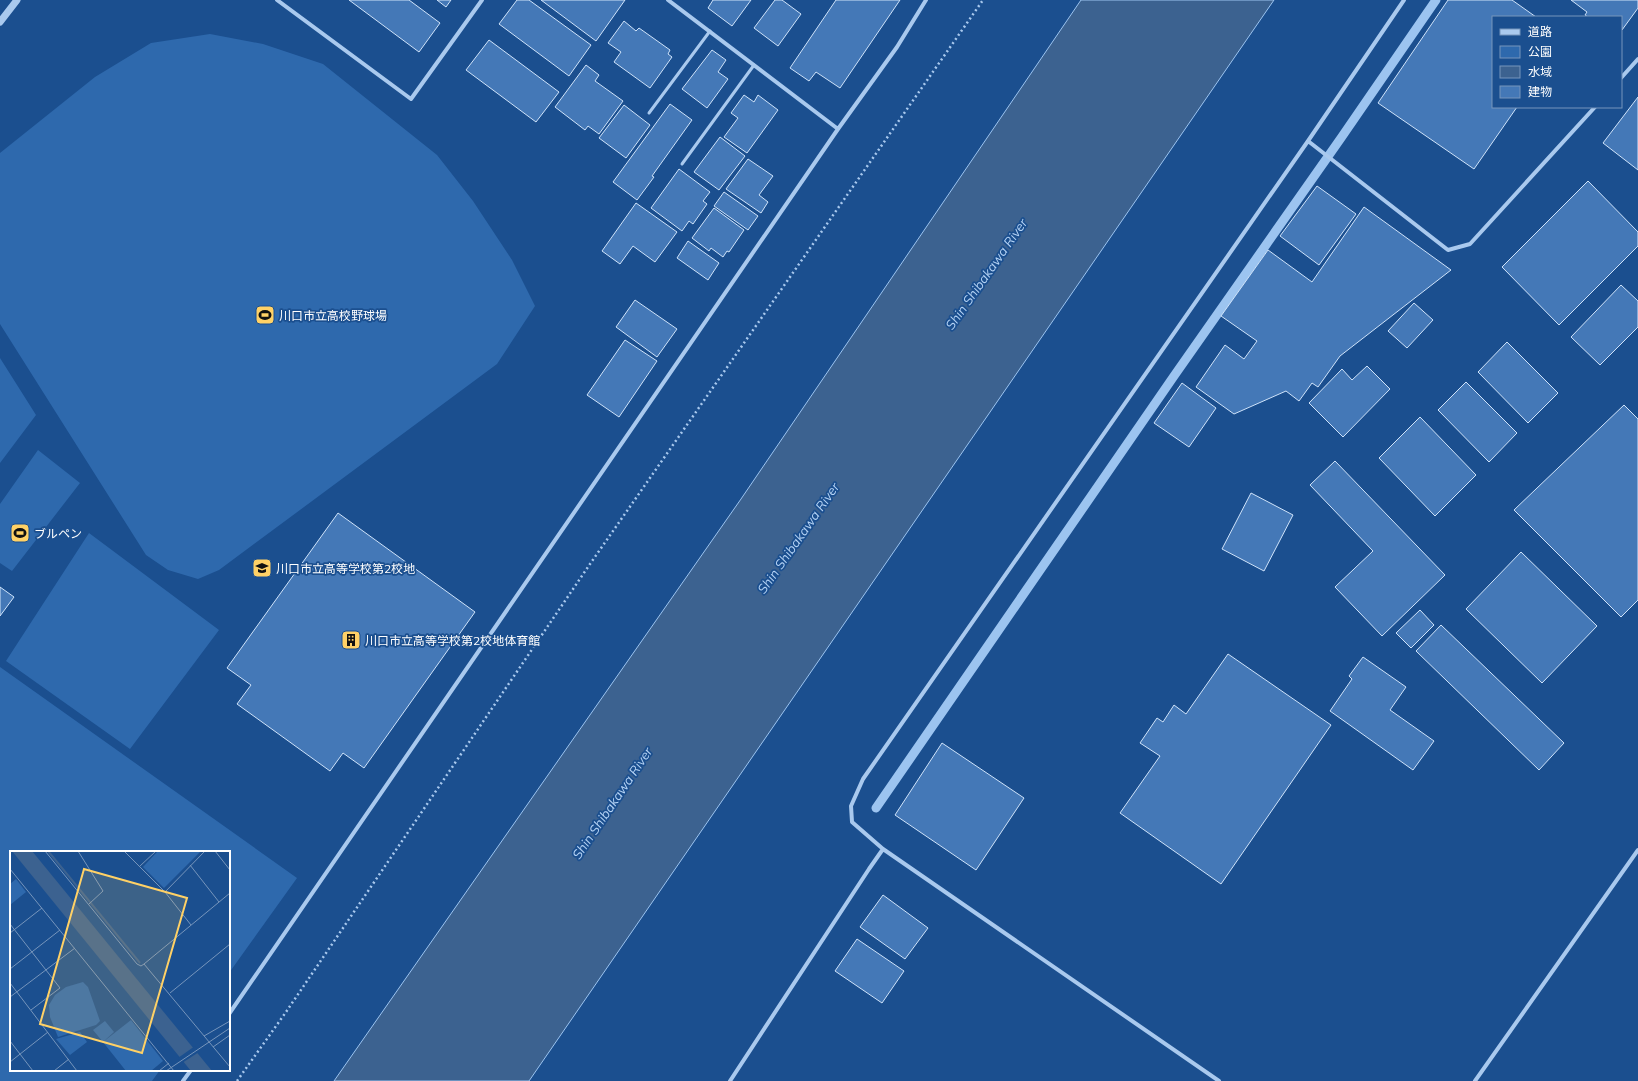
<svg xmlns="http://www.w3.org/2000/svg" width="1638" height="1081" font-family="Mulish,'Noto Sans JP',sans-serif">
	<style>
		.green { fill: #2e69ad }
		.water { fill: #3c6290; stroke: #9cc4f0 }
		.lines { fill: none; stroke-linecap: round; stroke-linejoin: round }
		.stream { stroke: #9cc4f0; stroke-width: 9 }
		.building { fill: #4478b7; stroke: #cfe3fa }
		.path { stroke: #a9c9ee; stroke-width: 2.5; stroke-dasharray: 2 3; stroke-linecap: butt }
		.service { stroke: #a9c9ee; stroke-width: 3 }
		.minor { stroke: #a9c9ee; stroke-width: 4 }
		.tertiary { stroke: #a9c9ee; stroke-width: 7 }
		.labels { text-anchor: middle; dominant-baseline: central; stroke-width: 3.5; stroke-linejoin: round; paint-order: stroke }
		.poi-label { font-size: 12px; fill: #fff; stroke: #1b4f8f; text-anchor: start }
		.water-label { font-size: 13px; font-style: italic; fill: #b5d3f5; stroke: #1b4f8f }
		.inset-river { fill: none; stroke: #3c6290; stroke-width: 2 }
		.inset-road { fill: none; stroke: #7695bc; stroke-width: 1 }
		.view { fill: #ffd166; fill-opacity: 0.15; stroke: #ffd166; stroke-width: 2 }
		.inset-edge { fill: none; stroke: #fff; stroke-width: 2 }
	</style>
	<rect width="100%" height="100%" fill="#1b4f8f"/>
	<path class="green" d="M210,34L263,44L323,64L437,155L473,201L512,260L535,306L497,364L219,570L198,579L168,570L146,555L0,324V153L95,77L151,43Z
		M0,358L36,415L0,463Z
		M38,450L80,483L12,571L0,563V504Z
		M89,533L219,630L130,749L6,661Z
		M0,667L297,878L229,973V852H11V1070H160L152,1081H0Z"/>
	<path class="water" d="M1081,0H1274L529,1081H334L741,499Z"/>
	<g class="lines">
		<path class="stream" d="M876,808L1174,376L1341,138L1436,0"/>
	</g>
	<path class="building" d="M349,0H409L440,23L419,52Z
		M437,0H451L446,7Z
		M517,0H529L591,45L569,76L499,24Z
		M541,0H625L596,41Z
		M713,0H751L732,26L708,8Z
		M775,0H782L801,14L778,46L754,28Z
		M836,0H900L840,88L816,72L809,81L790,68Z
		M1448,0H1512L1536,17H1493V107H1517L1474,169L1378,103Z
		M1571,0H1638V8L1622,30L1621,17H1588L1585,15L1587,12Z
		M624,21L636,31L639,28L670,50L668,54L672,57L650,88L614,62L621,52L608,43Z
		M489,40L559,92L536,122L466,70Z
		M712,50L726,60L718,72L728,79L707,108L682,89Z
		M586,65L599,75L595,81L623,101L599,134L588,126L585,130L555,107Z
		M744,95L754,102L758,95L778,110L747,153L724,137L738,118L731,113Z
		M1638,97V170L1603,143Z
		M670,104L692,120L652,176L654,177L637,200L613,182Z
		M624,105L650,125L626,158L599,138Z
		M720,137L745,156L719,190L694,172Z
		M748,159L773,176L759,195L768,202L761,213L726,189Z
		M679,169L710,192L703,201L707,204L693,224L689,221L682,231L651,208Z
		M1588,181L1638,232V246L1559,325L1502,267Z
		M1317,186L1356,214L1319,265L1280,236Z
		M724,192L758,216L748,230L714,206Z
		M636,203L677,232L655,262L633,246L620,264L602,251Z
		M1364,207L1451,270L1340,356L1318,387L1312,383L1299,401L1286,391L1234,414L1196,387L1225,345L1244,359L1257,341L1221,316L1268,250L1312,282Z
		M714,208L744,230L729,252L727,251L723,257L711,248L709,251L692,238Z
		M688,241L719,263L708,280L677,258Z
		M1621,285L1638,301V327L1600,365L1571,337Z
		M635,300L677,329L657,357L616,327Z
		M1414,303L1433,320L1407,348L1388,331Z
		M625,340L657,361L619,417L587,395Z
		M1507,342L1558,393L1528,423L1478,372Z
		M1367,366L1390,389L1343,437L1309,403L1342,369L1352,380Z
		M1466,382L1517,433L1489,462L1438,410Z
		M1182,383L1216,408L1189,447L1154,423Z
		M1624,405L1638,419V600L1621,617L1514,510Z
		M1420,417L1476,475L1435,516L1379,458Z
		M1335,461L1445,575L1382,636L1335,587L1373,551L1310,485Z
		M1251,493L1293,515L1264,571L1222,549Z
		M338,513L475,612L364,768L343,753L330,771L237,704L251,685L227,668Z
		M1521,552L1597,626L1542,683L1466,609Z
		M0,587L14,597L0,616Z
		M1420,610L1434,625L1411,648L1396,633Z
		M1441,625L1564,743L1539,770L1416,651Z
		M1228,654L1331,725L1221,884L1120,813L1160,756L1140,743L1157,718L1163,722L1174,705L1186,714Z
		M1363,657L1406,687L1390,710L1434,741L1413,770L1330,711L1352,679L1349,676Z
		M942,743L1024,798L976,870L895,815Z
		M883,895L928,928L905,959L860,927Z
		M857,939L904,971L882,1003L835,971Z"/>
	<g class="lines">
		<path class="path" d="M237,1081L286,1012L590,564L983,0"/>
		<path class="service" d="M649,113L710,31
			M682,164L754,65"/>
		<path class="minor" d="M277,0L411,99L482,0
			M668,0L838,129
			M1621,78L1638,59
			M1308,141L1448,250L1470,244L1595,107
			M883,849L1219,1081
			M229,1014L838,129L897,47L926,0
			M183,1081L191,1070
			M730,1081L869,869L883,849L852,822L851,806L863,779L1308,141L1404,0
			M1475,1081L1638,850"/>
		<path class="tertiary" d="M0,22L17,0"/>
	</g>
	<defs>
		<symbol id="stadium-square" viewBox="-11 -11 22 22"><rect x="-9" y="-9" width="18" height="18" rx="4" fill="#ffd166" stroke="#1b4f8f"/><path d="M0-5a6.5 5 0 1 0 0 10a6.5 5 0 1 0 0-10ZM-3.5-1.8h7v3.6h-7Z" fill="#111"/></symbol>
		<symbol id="school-square" viewBox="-11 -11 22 22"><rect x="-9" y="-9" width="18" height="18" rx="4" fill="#ffd166" stroke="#1b4f8f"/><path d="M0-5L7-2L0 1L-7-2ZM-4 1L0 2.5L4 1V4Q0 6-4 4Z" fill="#111"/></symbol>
		<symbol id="building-square" viewBox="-11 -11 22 22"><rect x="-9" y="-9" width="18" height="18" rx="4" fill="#ffd166" stroke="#1b4f8f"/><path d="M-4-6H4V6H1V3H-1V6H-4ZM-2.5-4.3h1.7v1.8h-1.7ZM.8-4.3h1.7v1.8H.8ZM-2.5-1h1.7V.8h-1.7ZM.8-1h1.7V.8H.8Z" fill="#111"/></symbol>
	</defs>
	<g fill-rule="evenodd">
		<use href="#stadium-square" x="254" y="304" width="22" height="22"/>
		<use href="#stadium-square" x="9" y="522" width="22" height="22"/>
		<use href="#school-square" x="251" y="557" width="22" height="22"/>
		<use href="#building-square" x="340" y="629" width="22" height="22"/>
	</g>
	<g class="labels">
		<g class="poi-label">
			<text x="279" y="315">川口市立高校野球場</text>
			<text x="34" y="533">ブルペン</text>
			<text x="276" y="568">川口市立高等学校第2校地</text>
			<text x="365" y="640">川口市立高等学校第2校地体育館</text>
		</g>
		<g class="water-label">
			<text transform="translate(986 274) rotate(-55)">Shin Shibakawa River</text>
			<text transform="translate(798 538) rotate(-55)">Shin Shibakawa River</text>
			<text transform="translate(612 803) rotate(-56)">Shin Shibakawa River</text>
		</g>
	</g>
	<g transform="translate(10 851)">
		<rect width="220" height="220" fill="#1b4f8f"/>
		<path d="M148,0H189L190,1L154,37L133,16ZM6,28L16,41L0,54V33ZM73,131L78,136L90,170L86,174L48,186L40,166L39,154L45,144L56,136ZM121,169L153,210L141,220H116L93,191ZM95,170L104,181L93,191L83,179ZM70,181L77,191L60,204L46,188Z" fill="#2e69ad"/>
		<path d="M2,0H22L202,220H181Z" fill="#3c6290"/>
		<path d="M185,195L189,201L172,212L168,207Z" fill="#1b4f8f"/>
		<path class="inset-river" d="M38,0L130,112"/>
		<path class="inset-road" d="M35,0L127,113L131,115L134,113L220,216M68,0L93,40L79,53M114,0L155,41L181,74M205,0L220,19M180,14L209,51M130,15L146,0M0,18L164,220M155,41L195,0M0,73L50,137L21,159M0,82L32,57M134,113L220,42M0,118L50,79M0,132L67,220M160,142L220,93M0,146L65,97M194,185L220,170M0,190L23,220M203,196L220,184M0,211L38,181M44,220L59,208M149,220L159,212M156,220L220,177"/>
		<path class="view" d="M74,18L177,47L132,202L30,173Z"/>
		<rect width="220" height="220" class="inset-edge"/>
	</g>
	<rect x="1492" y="16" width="130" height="92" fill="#1b4f8f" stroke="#7695bc"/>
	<rect x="1500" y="29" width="20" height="6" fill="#a9c9ee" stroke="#7695bc"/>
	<text x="1528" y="36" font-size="12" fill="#ffffff">道路</text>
	<rect x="1500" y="46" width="20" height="12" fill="#2e69ad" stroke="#7695bc"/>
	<text x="1528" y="56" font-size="12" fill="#ffffff">公園</text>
	<rect x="1500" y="66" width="20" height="12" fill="#3c6290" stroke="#7695bc"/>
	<text x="1528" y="76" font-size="12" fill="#ffffff">水域</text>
	<rect x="1500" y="86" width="20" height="12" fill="#4478b7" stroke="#7695bc"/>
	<text x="1528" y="96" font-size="12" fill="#ffffff">建物</text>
</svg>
